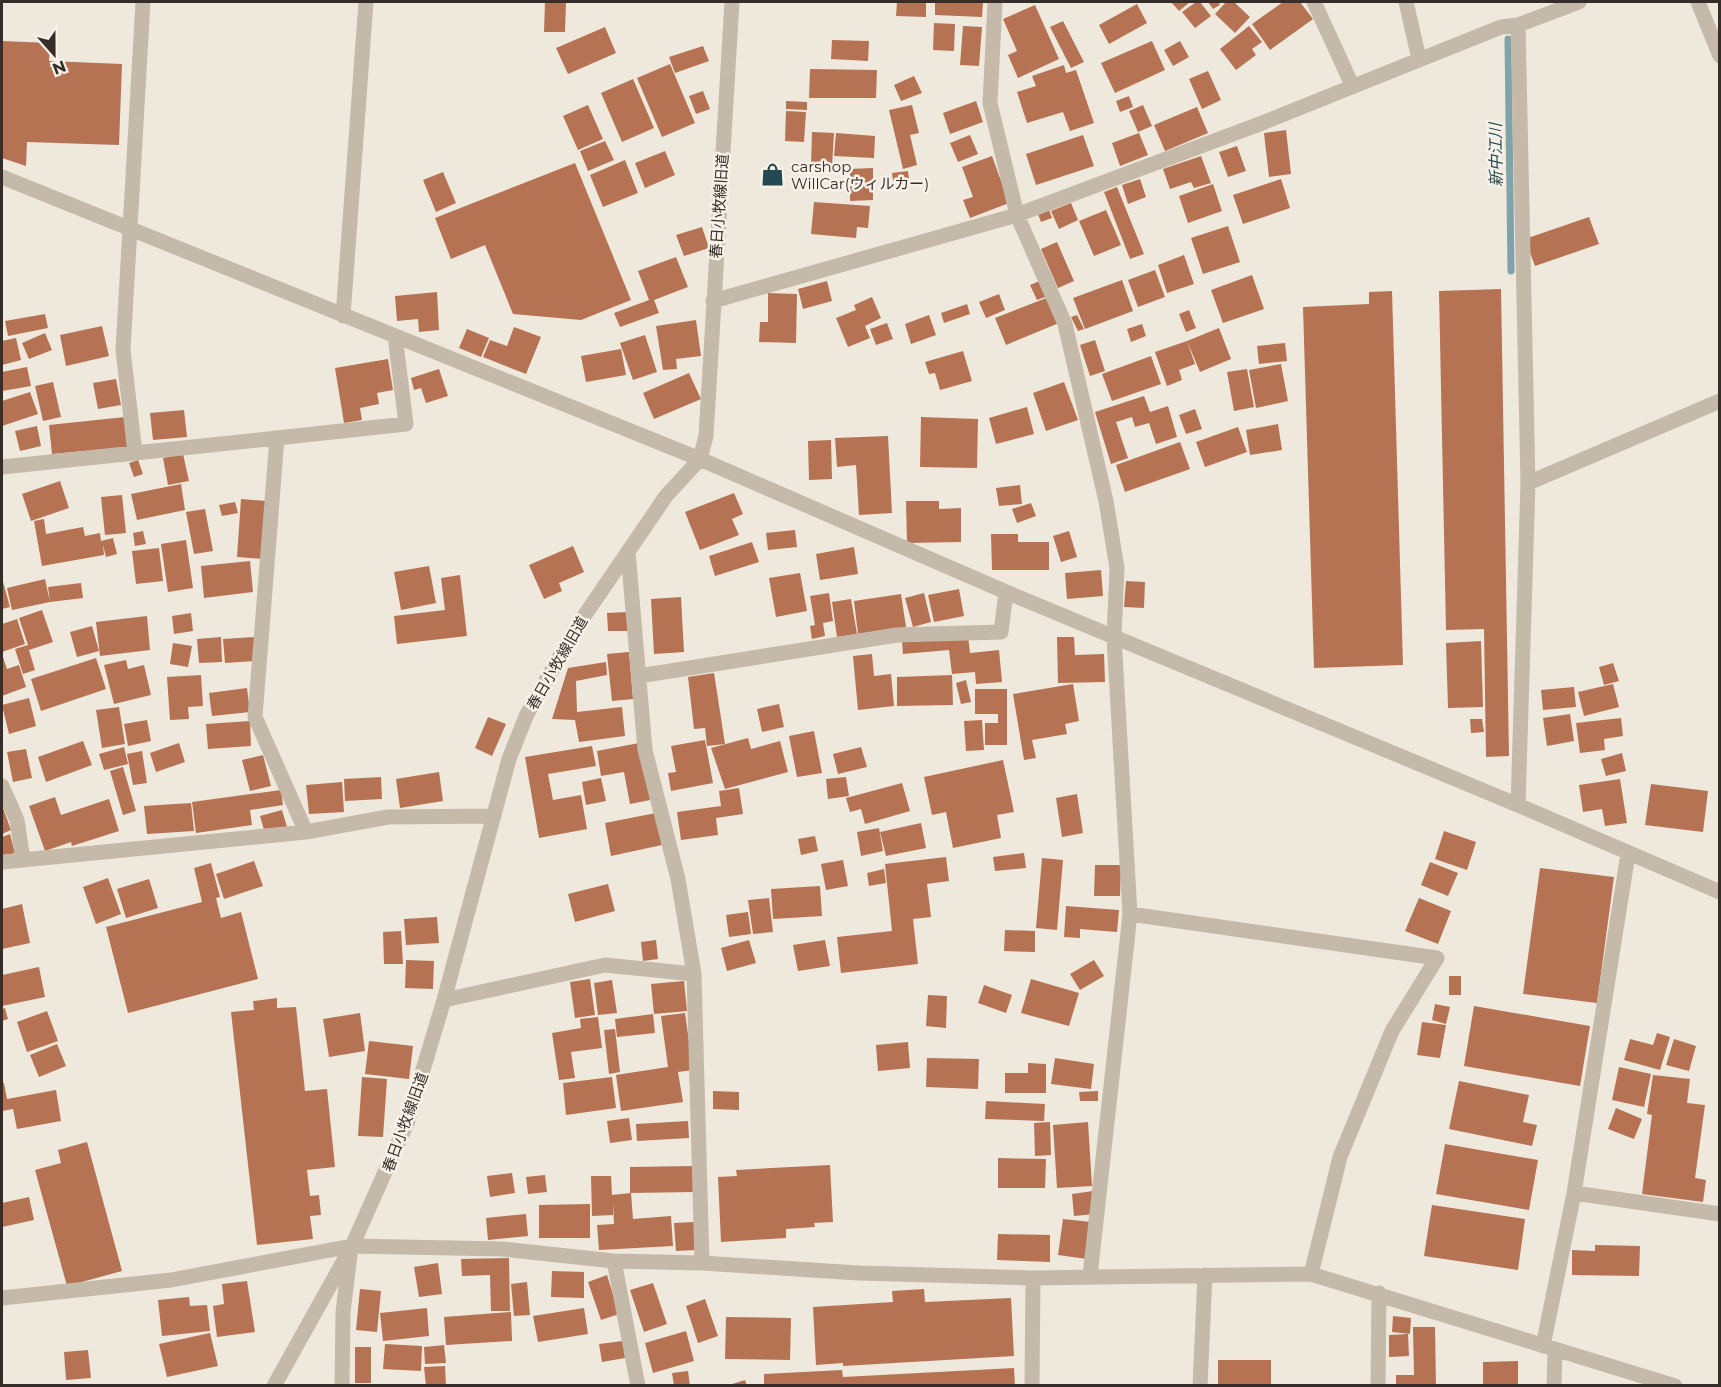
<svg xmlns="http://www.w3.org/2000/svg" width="1721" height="1387" font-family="Montserrat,'Noto Sans JP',sans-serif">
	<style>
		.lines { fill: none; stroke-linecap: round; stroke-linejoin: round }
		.stream { stroke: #7fa3a8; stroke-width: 7 }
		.building { fill: #b67353 }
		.minor { stroke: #c5b9aa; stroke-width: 15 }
		.labels { text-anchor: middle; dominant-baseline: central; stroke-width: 5; stroke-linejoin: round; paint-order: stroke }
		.poi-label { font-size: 15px; fill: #342d29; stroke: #f7f1e8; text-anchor: start }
		.street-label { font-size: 15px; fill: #342d29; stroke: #f7f1e8 }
		.water-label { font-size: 16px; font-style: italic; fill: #244950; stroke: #f7f1e8 }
	</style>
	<rect width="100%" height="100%" fill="#efe8dd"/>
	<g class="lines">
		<path class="stream" d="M1508,39L1511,271"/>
	</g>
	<path class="building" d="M545,2H566L565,32H544Z
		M897,2H926V17L896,16Z
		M935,2H983L982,17L935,15Z
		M1171,2H1190L1179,11Z
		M1196,2H1200L1211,16L1195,28L1182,12Z
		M1208,2H1218L1220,5L1213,9Z
		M1226,2H1234L1250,17L1235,33L1215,14Z
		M1283,2H1300L1313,19L1270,50L1252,24Z
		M1137,4L1147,23L1109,44L1099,25Z
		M1035,5L1059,59L1018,78L1008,55L1017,51L1003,19Z
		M1063,21L1084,62L1071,68L1050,27Z
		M934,23L955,24L954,51L933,50Z
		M963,26L982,27L979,66L960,65Z
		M1249,26L1262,42L1252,49L1256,55L1236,70L1220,49Z
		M605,27L616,53L568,74L556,48Z
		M832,40L869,41L868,61L831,59Z
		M2,41L50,43L49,61L122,64L119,145L27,142L26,166L2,158Z
		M1152,41L1165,70L1115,93L1101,63Z
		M1180,41L1189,57L1173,66L1164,50Z
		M703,46L709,61L675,73L669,57Z
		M670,64L695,123L662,137L637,78Z
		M1064,65L1066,73L1076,70L1094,123L1070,131L1063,112L1027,123L1017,92L1036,86L1032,76Z
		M810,69L877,70L876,98H809Z
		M1208,71L1221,100L1202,109L1189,79Z
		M914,76L922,93L901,101L894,85Z
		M633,79L654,128L622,142L601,93Z
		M703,91L710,109L696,114L689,96Z
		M1129,96L1133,107L1120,112L1116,101Z
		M786,101L807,102V110L786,109Z
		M976,101L983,122L950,134L943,113Z
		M588,105L603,139L578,150L563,116Z
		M912,105L919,133L910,135L917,165L903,169L889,110Z
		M1143,105L1152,126L1138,132L1129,111Z
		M1197,107L1208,133L1165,151L1154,125Z
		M786,111L806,112L804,142L785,141Z
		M1286,130L1291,174L1269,177L1264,133Z
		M812,132L834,133L832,166L811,165Z
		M836,133L875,136L874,158L834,156Z
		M1139,133L1148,155L1120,166L1112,143Z
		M970,135L978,154L958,162L950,143Z
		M1083,135L1094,166L1036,185L1026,154Z
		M605,141L614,160L588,171L580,151Z
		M1237,146L1246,171L1228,177L1219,152Z
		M665,151L675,175L645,188L635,163Z
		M992,156L1009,203L970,218L963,200L973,197L962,167Z
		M1201,156L1211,183L1194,188L1191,182L1170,189L1163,169Z
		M625,160L638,193L603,207L590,175Z
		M575,163L631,300L581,320L513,314L485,245L451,259L435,218Z
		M873,168V200L850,201V169Z
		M908,171L909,179L893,181L892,173Z
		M443,172L456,203L436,212L423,180Z
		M1140,179L1146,197L1128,204L1122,185Z
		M1281,179L1290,208L1243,224L1233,195Z
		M1213,184L1222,211L1188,223L1179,196Z
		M1117,187L1144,254L1130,259L1104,192Z
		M814,202L870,206L868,228L857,227L856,238L811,234Z
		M1071,203L1078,220L1059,229L1051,211Z
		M1049,210L1052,218L1041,222L1038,214Z
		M1106,210L1121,245L1094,256L1079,221Z
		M1589,217L1599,244L1535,266L1525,239Z
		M1228,226L1240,262L1203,274L1191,238Z
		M702,227L709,248L684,256L676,235Z
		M1057,242L1074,281L1058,288L1041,249Z
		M1184,255L1194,284L1167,293L1158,265Z
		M676,257L688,287L654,300L659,313L620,327L614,313L649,300L638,271Z
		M1155,270L1165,297L1138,307L1128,280Z
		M1252,275L1264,309L1223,323L1211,290Z
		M1042,280L1048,296L1037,300L1030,285Z
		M1122,280L1133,311L1085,329L1073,298Z
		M827,281L832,301L803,309L798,289Z
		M1501,289L1509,756L1486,757L1484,629L1446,630L1439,291Z
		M1392,291L1403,665L1314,668L1303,307L1369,304V292Z
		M437,292L439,330L419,332L418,319L397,321L395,296Z
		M768,293L797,294L796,343L759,342L760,322H768Z
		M999,294L1005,310L986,318L979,302Z
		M872,297L881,318L865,326L870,338L848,347L836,318L856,310L854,305Z
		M1049,297L1059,323L1006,345L995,318Z
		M967,304L970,314L944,323L941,313Z
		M1189,310L1196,328L1186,332L1179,314Z
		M45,314L48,328L8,336L5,321Z
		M929,315L936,335L911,344L905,324Z
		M1077,315L1084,329L1078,331L1071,317Z
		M696,320L701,356L676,359L677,369L663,370L656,326Z
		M887,323L893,339L876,345L870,329Z
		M1142,324L1146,336L1131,342L1127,329Z
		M102,326L109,356L66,366L60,335Z
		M514,327L541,337L526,374L483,357L490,340L507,346Z
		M1219,328L1231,359L1200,372L1187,341Z
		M467,329L489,338L481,357L459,348Z
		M45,333L52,350L29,359L22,343Z
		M645,335L657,372L633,380L620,343Z
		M16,338L21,360L2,365V341Z
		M1095,340L1105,371L1090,376L1080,345Z
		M1187,341L1195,364L1179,370L1182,380L1167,386L1155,352Z
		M1285,343L1287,361L1259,364L1257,346Z
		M621,349L626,375L586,382L581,356Z
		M963,351L972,381L940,390L935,373L929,374L925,362Z
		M1151,356L1161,384L1112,401L1102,374Z
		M388,359L393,390L377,393L379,404L360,408L362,420L344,423L335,368Z
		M1281,364L1288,401L1256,408L1249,370Z
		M27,367L31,386L2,391V372Z
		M439,369L448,396L426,403L421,388L414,390L411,378Z
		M1247,369L1254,407L1234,411L1227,372Z
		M689,373L701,399L654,419L643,393Z
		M116,379L121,405L98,409L93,383Z
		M53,382L61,417L43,421L35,386Z
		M1064,382L1078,420L1046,431L1033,393Z
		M30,392L38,414L2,426V401Z
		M1144,396L1150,412L1168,406L1177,437L1156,444L1149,423L1135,427L1132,417L1116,422L1128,458L1111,464L1095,412Z
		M1027,407L1034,434L996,444L989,418Z
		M1195,409L1202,429L1186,434L1179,415Z
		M184,410L187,437L153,440L150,413Z
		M125,417L128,447L52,454L49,425Z
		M921,417L978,419L977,468L920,467Z
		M1278,424L1282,450L1250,455L1246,430Z
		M37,426L41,446L20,451L15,431Z
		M1238,427L1247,452L1205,467L1196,442Z
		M888,436L892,513L859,515L856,465L837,467L835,438Z
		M831,440L832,479L809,480L808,441Z
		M1180,442L1190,469L1125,492L1116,465Z
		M183,454L189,481L168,485L163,458Z
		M138,460L143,474L134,477L129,463Z
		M60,481L69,508L31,521L22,494Z
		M181,484L185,510L137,520L131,494Z
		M1020,485L1022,504L999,506L996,488Z
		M734,493L743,514L732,519L739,535L700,550L685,512Z
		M122,495L126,533L105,535L101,497Z
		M241,499L267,501L263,559L237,557Z
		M906,501H939V509L961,508V542L907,543Z
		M235,502L238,513L222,516L219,505Z
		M1031,503L1036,516L1017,523L1012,509Z
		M205,509L213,551L194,554L186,512Z
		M44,519L46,534L83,527L85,536L100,533L101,541L113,538L117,554L106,557L103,545L104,555L42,566L34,521Z
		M795,530L797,547L768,550L766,533Z
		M143,531L146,544L135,546L133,533Z
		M1069,531L1077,557L1061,562L1053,536Z
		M991,534H1018V542H1049V570H992Z
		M186,540L193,588L168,592L161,544Z
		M752,542L759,562L715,576L709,556Z
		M573,546L584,572L559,583L562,591L544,599L529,565Z
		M854,547L858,574L820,580L816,554Z
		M159,548L163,581L136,584L132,551Z
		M250,561L253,592L204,598L201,566Z
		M429,566L436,603L401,610L394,572Z
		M1101,570L1103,596L1067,599L1065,573Z
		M800,573L807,611L776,617L769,578Z
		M460,575L467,636L397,644L394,616L445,610L441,578Z
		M2,578L10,607L2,609Z
		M45,579L50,602L12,610L7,588Z
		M1126,581L1145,582L1144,608L1124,607Z
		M81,583L83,598L50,602L48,587Z
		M959,589L964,616L934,622L928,595Z
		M829,593L833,621L823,623L825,636L812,639L810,626L815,625L810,596Z
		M924,593L931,622L913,627L905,598Z
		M901,594L906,627L858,634L854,601Z
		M681,597L684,652L654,654L651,599Z
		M851,599L857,634L837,637L832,602Z
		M42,610L53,642L29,650L35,670L23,674L15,649L28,645L19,618Z
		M628,612V631H608L607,613Z
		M191,613L193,631L174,634L172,616Z
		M147,616L150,650L100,656L96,622Z
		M17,619L25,644L2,652V624Z
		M92,626L99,651L77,657L70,632Z
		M968,636L970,653L999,650L1002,682L976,684L975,672L952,674L949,650L903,654L902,642Z
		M221,637L222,662L199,663L197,639Z
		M254,637L255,661L225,663L223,639Z
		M1057,637H1074L1075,655L1104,654L1105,682L1058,683Z
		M1481,641L1483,707L1448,708L1446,643Z
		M173,643L192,646L188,667L170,664Z
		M629,652L633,699L612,701L607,654Z
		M2,654L7,669L19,665L26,687L2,696Z
		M872,654L874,676L891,674L894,706L858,710L853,656Z
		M96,658L106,689L41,711L31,679Z
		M126,660L128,669L144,665L151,695L114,704L104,665Z
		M606,662L607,675L576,681L577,712L622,707L625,736L579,742L575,720L552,719L568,668Z
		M1613,663L1619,681L1604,685L1599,667Z
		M714,673L725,744L707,746L705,728L694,729L688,677Z
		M201,675L203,706L188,707L189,719L170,720L167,677Z
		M952,675L953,705L897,706V677Z
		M966,680L971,702L961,704L956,683Z
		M1073,684L1079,721L1065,724L1067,734L1032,740L1036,758L1024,760L1013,694Z
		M1613,684L1619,707L1584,716L1578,692Z
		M1574,687L1576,707L1543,710L1541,690Z
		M247,688L250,712L212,716L209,693Z
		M975,689H1007V745H985V723H998V714H975Z
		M29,698L36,726L9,734L2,705Z
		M779,704L784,727L762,732L757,709Z
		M119,707L125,744L102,748L96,710Z
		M1570,714L1574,741L1547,746L1543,718Z
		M488,717L506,724L492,756L475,748Z
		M1621,718L1623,736L1604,739L1605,750L1580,753L1576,723Z
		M1470,719H1482L1484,732L1471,733Z
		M147,720L151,741L128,746L124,724Z
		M982,720L984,750L966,751L964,721Z
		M250,721L251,746L208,749L206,724Z
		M814,731L822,773L797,777L789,736Z
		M748,738L751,749L780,741L788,772L725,789L711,748Z
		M705,740L713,783L671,791L668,773L676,772L671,746Z
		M83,741L92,765L46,782L38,757Z
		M179,743L185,762L156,772L150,753Z
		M639,743L650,800L630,804L624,772L601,776L597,751Z
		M592,746L596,766L548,774L553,800L581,795L587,829L539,838L525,757Z
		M124,747L128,764L104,770L99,754Z
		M861,747L867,767L838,774L833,754Z
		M26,749L32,778L13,782L7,752Z
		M142,751L147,783L133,785L127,754Z
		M1622,753L1626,771L1606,776L1601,759Z
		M263,755L271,786L250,791L242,760Z
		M1003,760L1014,812L997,815L1001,838L953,848L946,812L932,815L924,777Z
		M123,767L136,811L123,815L110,771Z
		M439,772L443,801L400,808L396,779Z
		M381,777L382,799L345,801L344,779Z
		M846,777L849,796L828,799L826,779Z
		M601,778L606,801L586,805L582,782Z
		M1620,779L1627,823L1605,826L1602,809L1583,812L1579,785Z
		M342,782L344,812L309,814L306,785Z
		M902,783L910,811L865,824L861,809L850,812L846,798Z
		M1651,784L1708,791L1703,832L1645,825Z
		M739,788L743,814L716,818L718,835L681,840L677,812L721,806L719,791Z
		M281,790L283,805L250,810L252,825L196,833L192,802Z
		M1077,794L1083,833L1062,837L1056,798Z
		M55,797L61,815L109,799L119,831L72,846L71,842L45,851L29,806Z
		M191,803L194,831L147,834L144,806Z
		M2,805L11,830L2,834Z
		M282,810L287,827L265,833L260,816Z
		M656,813L662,845L611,856L605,823Z
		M921,823L926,848L886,856L880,832Z
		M879,828L883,851L861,856L857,832Z
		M1444,831L1476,842L1467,870L1435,859Z
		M10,834L15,853L2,856V837Z
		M815,836L818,851L801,855L798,839Z
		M1024,853L1026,868L995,871L993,857Z
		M946,857L949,881L927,884L931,917L913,919L918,964L841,973L837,937L892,931L885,864Z
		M1042,858L1063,860L1057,930L1036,928Z
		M843,860L848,886L826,890L821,864Z
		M254,861L263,886L224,899L216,874Z
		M1430,862L1458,873L1448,896L1421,885Z
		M211,863L220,897L216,898L221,918L241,912L258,979L128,1013L106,927L202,902L194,868Z
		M1095,865H1121L1120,896H1094Z
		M1540,868L1614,877L1597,1003L1523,994Z
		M884,869L886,883L869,886L867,873Z
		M108,878L121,914L96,924L83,887Z
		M149,879L158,908L126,918L117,889Z
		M608,884L615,911L575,922L568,894Z
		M820,886L822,916L773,919L771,889Z
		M769,898L773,932L753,934L748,900Z
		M1419,898L1451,911L1438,944L1405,931Z
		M22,904L30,943L2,949V909Z
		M1066,906L1119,910L1117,932L1080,929V938L1064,937Z
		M748,912L751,934L729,937L726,915Z
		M437,917L439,943L406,945L404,919Z
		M1005,930L1035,931V952L1004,951Z
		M401,931L403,964H384L383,932Z
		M656,940L658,959L643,961L641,942Z
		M749,940L756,963L727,971L721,948Z
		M825,940L830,966L798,971L793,945Z
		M406,960L434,961L433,989L405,988Z
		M1094,960L1104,976L1080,990L1070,974Z
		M39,967L45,997L2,1006V975Z
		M1449,976H1461V995H1449Z
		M590,979L595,1015L575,1018L570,982Z
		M1031,979L1079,993L1069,1026L1021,1013Z
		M612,980L617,1013L598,1015L594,983Z
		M684,981L687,1011L654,1014L651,984Z
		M984,985L1012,995L1006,1013L978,1003Z
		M928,995L947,996L946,1028L926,1026Z
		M277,998V1008L296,1007L305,1091L327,1089L335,1167L307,1170L310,1196L319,1195L321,1215L310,1216L313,1239L257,1245L231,1012L254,1010L253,1001Z
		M1435,1004L1450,1007L1446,1024L1432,1020Z
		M1474,1006L1590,1026L1580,1086L1464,1066Z
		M5,1008L8,1019L2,1021V1009Z
		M47,1011L58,1041L27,1052L17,1022Z
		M360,1013L365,1051L329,1057L323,1019Z
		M685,1013L693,1070L678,1072L683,1102L621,1111L616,1075L668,1067L661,1016Z
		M653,1014L655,1033L617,1037L615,1019Z
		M598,1017L602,1048L571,1052L575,1078L559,1080L552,1033L581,1028L580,1019Z
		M1422,1022L1446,1025L1440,1058L1417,1055Z
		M615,1029L620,1072L609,1074L604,1030Z
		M1657,1033L1670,1037L1660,1070L1624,1060L1630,1039L1653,1045Z
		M1674,1039L1696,1046L1689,1071L1666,1065Z
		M369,1041L413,1046L409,1079L365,1074Z
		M908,1042L910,1068L878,1071L876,1045Z
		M57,1044L66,1066L39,1077L30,1055Z
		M927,1058L979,1059L978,1089L926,1087Z
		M1055,1058L1094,1064L1091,1089L1051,1084Z
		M1028,1063L1046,1064V1093H1005V1073H1028Z
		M1619,1067L1651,1074L1644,1107L1612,1100Z
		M1653,1075L1690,1079L1687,1103L1705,1105L1695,1178L1706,1180L1703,1202L1642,1194L1652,1115L1647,1114Z
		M362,1077L387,1079L383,1137L358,1136Z
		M612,1077L616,1108L566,1115L563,1083Z
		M1459,1081L1529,1095L1523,1122L1537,1125L1532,1146L1449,1129Z
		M2,1083H4L7,1099L56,1090L61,1121L17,1129L13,1109L2,1111Z
		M713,1091L739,1092V1110L713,1109Z
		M1098,1091V1101H1080L1079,1092Z
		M986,1101L1045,1104L1044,1121L985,1119Z
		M1616,1108L1642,1119L1634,1139L1608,1129Z
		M629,1118L632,1140L610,1143L607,1121Z
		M688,1121L689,1138L637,1141L636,1124Z
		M1050,1122L1051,1155L1035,1156L1034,1123Z
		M1088,1122L1092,1186L1057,1188L1053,1125Z
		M87,1142L122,1271L67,1286L35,1170L61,1163L58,1150Z
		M1445,1144L1538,1160L1529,1210L1436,1194Z
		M998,1158L1046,1159L1045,1188H998Z
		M830,1165L833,1222L814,1223L815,1227L786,1229V1238L721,1242L718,1177L737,1176L736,1170Z
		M694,1166L695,1192L630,1193V1167Z
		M512,1173L515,1193L490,1197L487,1176Z
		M545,1175L547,1192L528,1194L526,1177Z
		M591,1176H611L612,1195L631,1193L633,1219L671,1216L673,1246L599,1250L597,1225L614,1224L613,1203V1215L592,1216Z
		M1093,1191L1095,1214L1074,1216L1072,1194Z
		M29,1197L34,1220L2,1227V1203Z
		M590,1204V1238H539V1205Z
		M1432,1205L1525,1219L1518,1270L1424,1256Z
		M526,1214L528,1236L488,1240L486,1218Z
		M1063,1219L1091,1222L1087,1259L1058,1255Z
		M694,1222L696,1250L676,1251L674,1223Z
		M998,1234L1050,1235V1262L997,1260Z
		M1595,1245L1640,1246L1639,1276L1572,1275V1250L1595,1251Z
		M509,1258L510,1311H491L490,1275L462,1276L461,1259Z
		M438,1263L442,1294L419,1297L414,1267Z
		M552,1271L584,1272V1298L551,1297Z
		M607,1275L619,1314L601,1320L588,1282Z
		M247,1281L255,1332L217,1337L213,1306L224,1304L222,1284Z
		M527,1282L530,1315L514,1316L511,1284Z
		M653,1283L667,1324L644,1332L630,1290Z
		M360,1289L381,1291L377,1332L356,1330Z
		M924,1289L925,1302L1011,1298L1014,1356L843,1366V1363L816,1365L813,1307L893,1302L892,1291Z
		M189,1297L190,1306L207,1305L210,1331L162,1336L158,1300Z
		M705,1299L718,1336L698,1343L686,1306Z
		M427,1308L429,1336L383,1341L380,1313Z
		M584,1308L588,1334L538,1342L533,1316Z
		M511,1312L512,1341L446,1345L444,1317Z
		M1393,1316L1411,1318L1410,1334L1392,1332Z
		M726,1317L791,1318L790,1360L725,1359Z
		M1413,1327H1435L1436,1386H1396V1375H1414Z
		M686,1331L694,1361L653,1373L645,1343Z
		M210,1333L218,1366L167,1377L159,1344Z
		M1408,1334L1409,1356L1389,1357V1335Z
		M623,1341L625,1358L602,1362L599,1344Z
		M385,1344L422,1346L421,1371L383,1369Z
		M444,1345L446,1363L425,1364L424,1347Z
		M355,1347H371V1383H355Z
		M88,1350L91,1378L66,1380L64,1352Z
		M1218,1360H1271V1386H1218Z
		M1518,1361V1386H1483V1362Z
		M445,1366L446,1386H426L424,1367Z
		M1014,1368L1015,1386H764V1374L842,1370L843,1377Z
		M688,1371L690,1386H674L672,1373Z
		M745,1380L747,1386H729V1385Z"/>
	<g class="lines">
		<path class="minor" d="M143,2L123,350L135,453L277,438L255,717L306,832
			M995,2L990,103L1017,215L1065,324L1106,501L1117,568L1114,637L1130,914L1090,1276
			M1314,2L1352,85
			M1406,2L1419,59
			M1698,2L1720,56
			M2,177L700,459L1006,592L1518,805L1720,892
			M713,301L1017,215L1257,125L1501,27L1518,25L1579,2
			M343,316L366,2
			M277,438L406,424L395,336
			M2,467L135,453
			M1528,483L1720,401
			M628,552L645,750L678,879L694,974L702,1263
			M639,676L897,635L1001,632L1006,592
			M2,786L17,820L23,860
			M1518,805L1528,483L1518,25
			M2,862L306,832L388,817L494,816
			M1130,914L1437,958L1392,1031L1340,1157L1311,1274
			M444,1000L605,965L694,974
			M1574,1193L1720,1214
			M614,1261L638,1386
			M2,1298L171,1280L352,1246L502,1249L614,1261L702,1263L858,1273L1033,1278L1311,1274L1675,1386
			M1543,1346L1574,1193L1628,854
			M274,1386L352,1246L407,1123L444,1000L509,759L527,714L576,628L666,496L700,459L706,436L732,2
			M342,1386L343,1312L350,1255
			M1032,1386L1033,1278
			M1200,1386L1205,1275
			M1378,1386L1379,1293
			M1554,1386L1555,1351"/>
	</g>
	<defs>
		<symbol id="shop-bare" viewBox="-9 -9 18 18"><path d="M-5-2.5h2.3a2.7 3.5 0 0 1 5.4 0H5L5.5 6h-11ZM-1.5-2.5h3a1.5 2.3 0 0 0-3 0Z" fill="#244950" stroke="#f7f1e8" stroke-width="2.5" paint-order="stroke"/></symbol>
	</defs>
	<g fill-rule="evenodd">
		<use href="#shop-bare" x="756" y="158" width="33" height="33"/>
	</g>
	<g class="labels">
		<g class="poi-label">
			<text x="791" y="166">carshop<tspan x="791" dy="17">WillCar(ウィルカー)</tspan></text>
		</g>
		<g class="street-label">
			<text transform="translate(719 206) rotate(-86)">春日小牧線旧道</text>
			<text transform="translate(557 663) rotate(-60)">春日小牧線旧道</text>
			<text transform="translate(405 1122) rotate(-70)">春日小牧線旧道</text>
		</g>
		<g class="water-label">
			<text transform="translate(1496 155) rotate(-91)">新中江川</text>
		</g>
	</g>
	<rect width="1721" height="1387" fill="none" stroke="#342d29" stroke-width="6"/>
	<g transform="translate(54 54) rotate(159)" stroke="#f7f1e8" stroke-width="4.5" paint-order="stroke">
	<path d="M0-4.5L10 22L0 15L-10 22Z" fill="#342d29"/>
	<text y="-9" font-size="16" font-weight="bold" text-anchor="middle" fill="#342d29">N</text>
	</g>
</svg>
